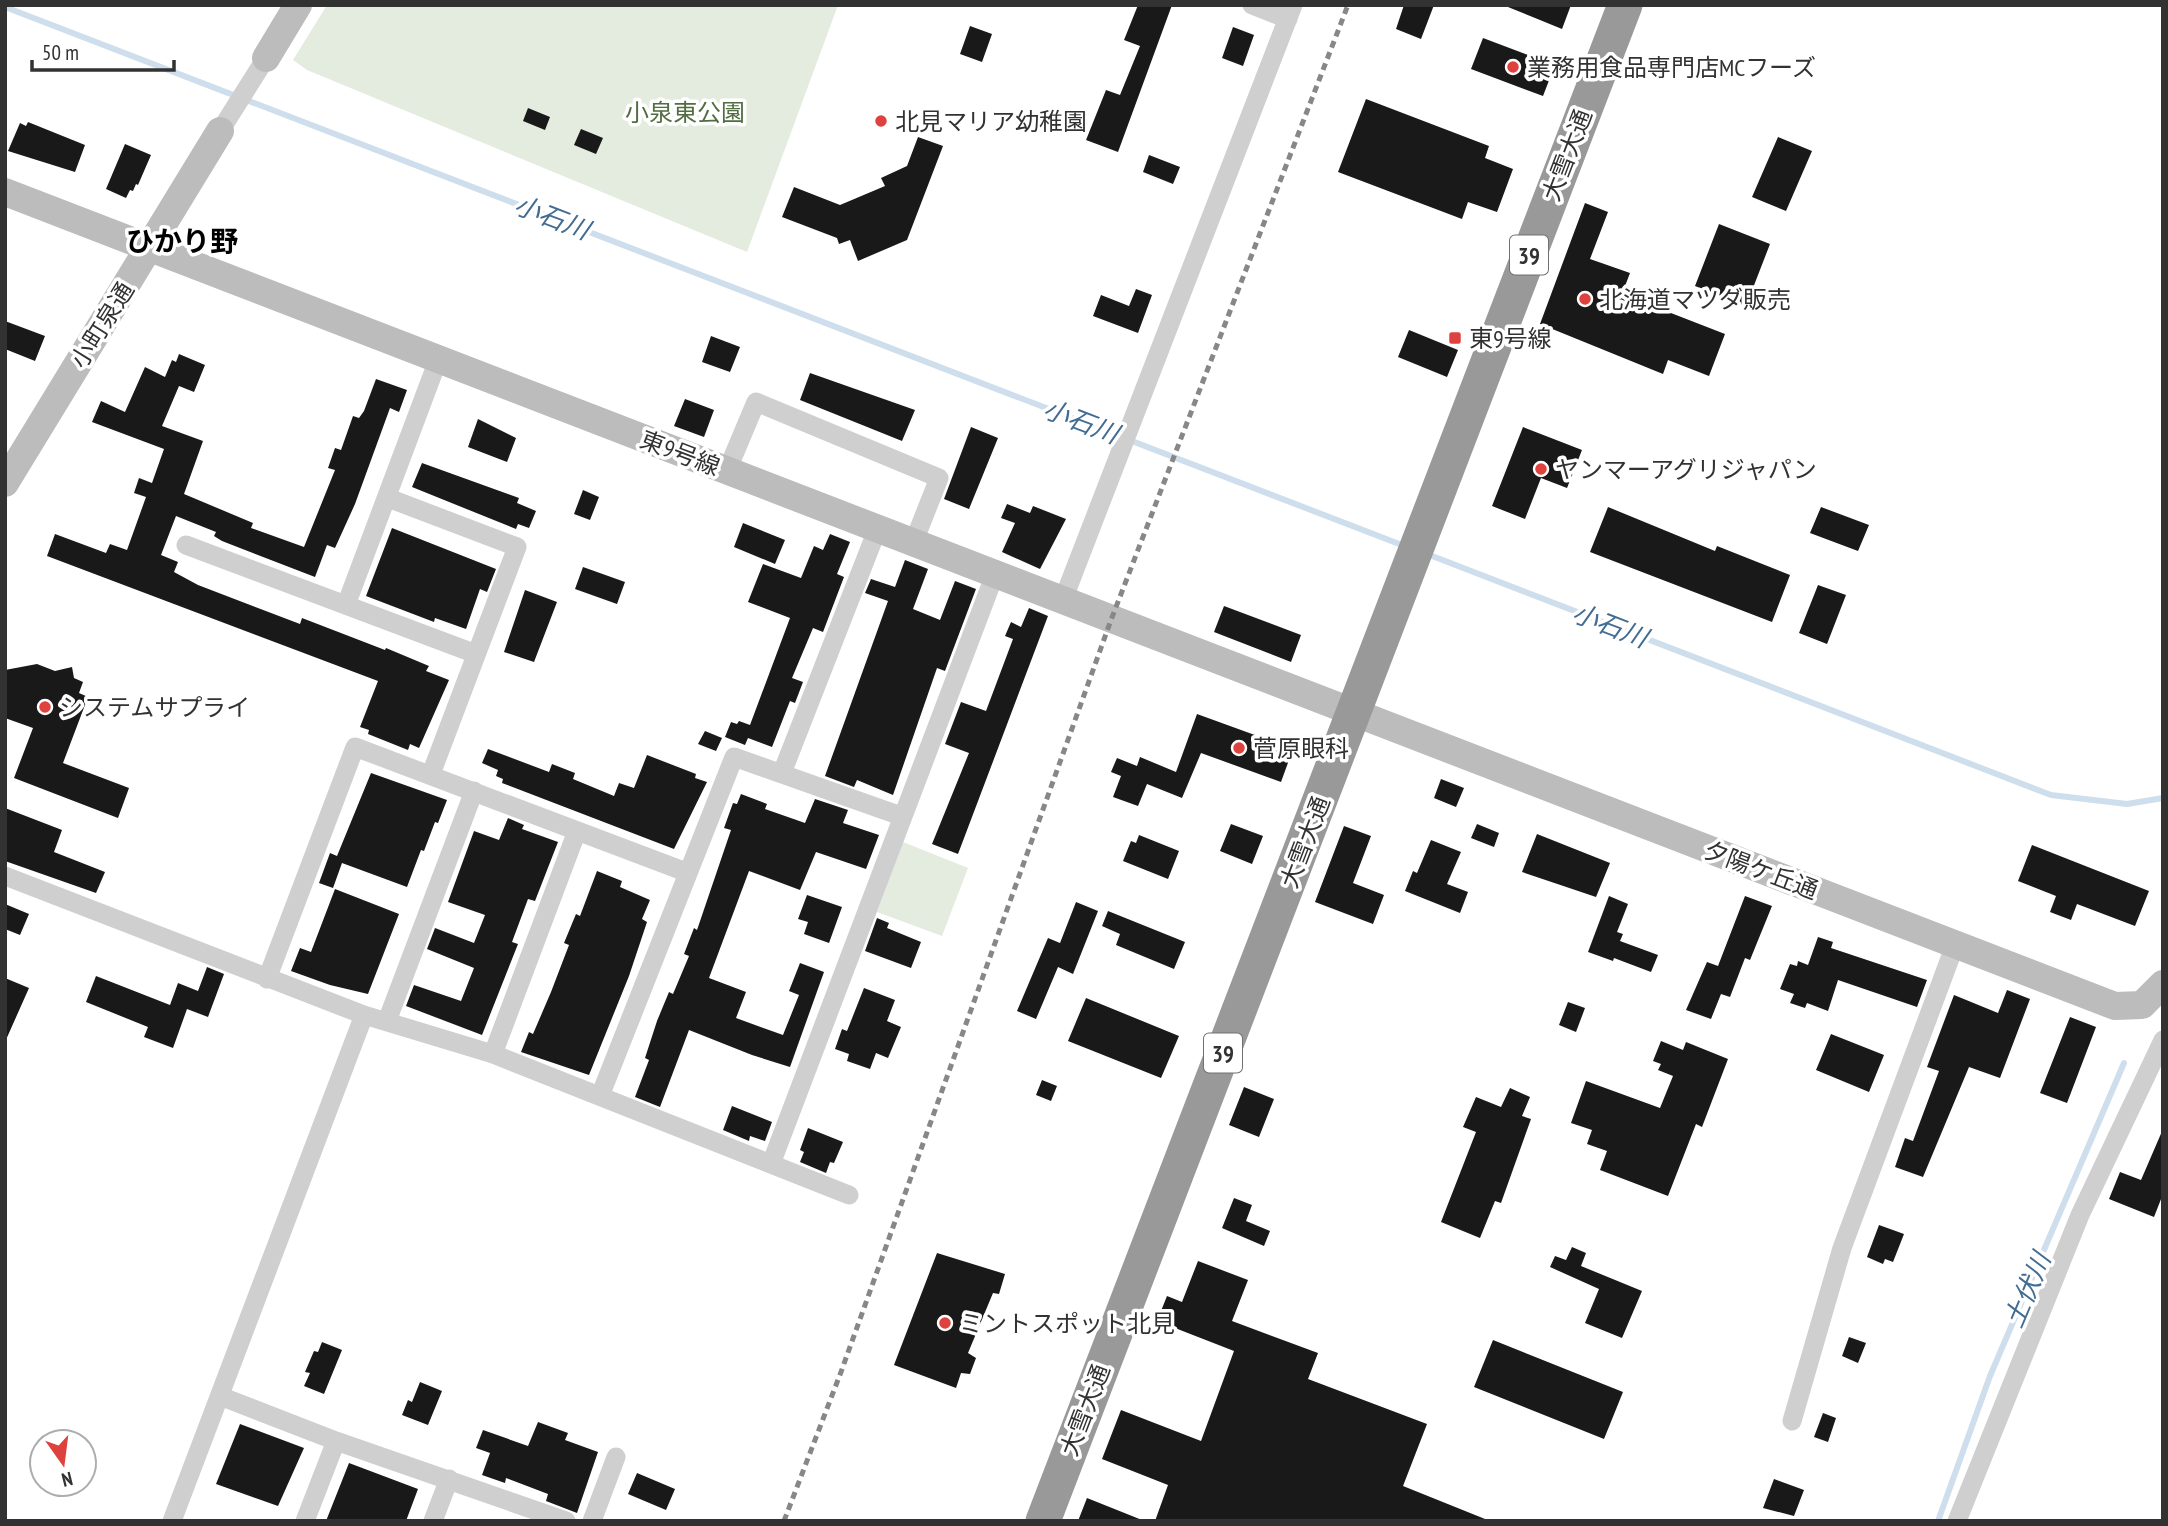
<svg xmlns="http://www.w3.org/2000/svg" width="2168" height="1526" font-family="'PT Sans Narrow','Noto Sans JP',sans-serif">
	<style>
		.green { fill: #e4ebdf }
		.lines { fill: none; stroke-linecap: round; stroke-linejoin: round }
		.stream { stroke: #cfdeec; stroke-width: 6 }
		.building { fill: #191919 }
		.street { stroke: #cfcfcf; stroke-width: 19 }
		.secondary { stroke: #bcbcbc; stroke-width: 28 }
		.highway { stroke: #999; stroke-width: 35 }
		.rail { stroke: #878787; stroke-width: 5; stroke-dasharray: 7 5; stroke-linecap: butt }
		.poi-dot { fill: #de423f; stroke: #fff; stroke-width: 2.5 }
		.labels { text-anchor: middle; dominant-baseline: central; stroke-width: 7; stroke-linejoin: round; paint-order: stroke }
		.shield { fill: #fff; stroke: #707070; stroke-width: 2 }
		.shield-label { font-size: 23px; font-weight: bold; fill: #323232 }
		.poi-label { font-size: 24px; fill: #323232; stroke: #fff; text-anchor: start }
		.park-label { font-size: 24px; fill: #516d41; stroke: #fff }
		.street-label { font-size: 24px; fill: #323232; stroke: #fff }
		.water-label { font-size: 26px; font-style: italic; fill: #426c92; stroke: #fff }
		.quarter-label { font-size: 28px; font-weight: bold; fill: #000; stroke: #fff }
	</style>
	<rect width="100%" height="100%" fill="#fff"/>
	<path class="green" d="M327,5H838L747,252L307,70L293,60Z
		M903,842L968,868L942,936L877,912Z"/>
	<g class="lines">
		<path class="stream" d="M5,7L1407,547
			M1427,554L2051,795L2127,804L2163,798
			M1938,1521L1990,1376L2124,1063"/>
	</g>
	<path class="building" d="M1138,5H1172L1118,152L1086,140L1106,90L1120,95L1140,46L1124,40Z
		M1404,5H1434L1421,39L1396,29Z
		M1503,5H1571L1562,29Z
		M970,26L992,34L982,62L960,54Z
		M1233,27L1254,35L1243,66L1222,58Z
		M1483,38L1555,65L1543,96L1471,69Z
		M1366,99L1489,146L1485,158L1513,169L1497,212L1468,202L1462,219L1338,172Z
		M528,108L550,117L545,130L523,121Z
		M28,122L85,145L75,172L8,151L20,123L26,126Z
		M581,129L603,138L596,154L574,145Z
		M918,137L943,146L907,240L858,261L850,240L839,244L837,238L782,217L794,187L840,205L885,186L881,178L907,166Z
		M1778,137L1812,151L1786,211L1752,197Z
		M125,144L151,155L138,185L136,184L133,191L130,190L126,198L106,189Z
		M1149,155L1180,167L1173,184L1143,172Z
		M1585,203L1608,212L1590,259L1630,273L1622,294L1725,334L1709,376L1668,360L1663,374L1540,324Z
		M1719,224L1770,244L1746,306L1695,286Z
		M1136,289L1152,295L1138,333L1093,316L1101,295L1129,306Z
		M5,321L45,336L35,361L5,349Z
		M1409,330L1458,350L1447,377L1398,357Z
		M711,336L740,347L730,372L702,362Z
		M179,354L205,365L194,392L179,386L162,426L203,441L184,494L253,523L251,528L304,547L335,470L328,468L335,448L341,450L353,416L359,418L364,411L376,379L407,390L399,412L390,408L355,504L335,548L327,545L315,577L222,541L214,536L216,532L176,516L161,555L178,562L174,572L198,585L300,624L302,618L385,650L386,648L429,666L426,671L449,680L419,748L410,744L408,750L368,734L369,730L360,727L378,681L47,556L55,534L106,553L110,544L127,550L146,497L134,493L139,478L152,483L164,449L92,422L101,401L125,412L145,367L165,377L172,360L176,362Z
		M810,373L915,410L902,441L800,400Z
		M685,399L714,410L704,437L674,426Z
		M478,419L516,438L507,462L468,447Z
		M971,427L998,438L969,509L944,499Z
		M1523,427L1582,450L1567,488L1541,478L1525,519L1492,506Z
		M422,463L519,498L517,503L536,511L529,528L518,524L516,529L412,487Z
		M583,490L599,497L590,520L574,514Z
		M1007,504L1030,513L1033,506L1066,519L1040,569L1002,552L1015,523L1001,518Z
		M1608,507L1715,551L1717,546L1790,575L1772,622L1590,552Z
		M1821,507L1869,525L1858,551L1810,533Z
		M743,523L785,540L775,564L734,547Z
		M392,528L496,569L487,592L480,589L466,629L435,618L434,622L366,596Z
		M830,534L850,542L837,574L844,577L823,632L813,628L792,678L803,682L795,703L790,701L772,747L748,738L745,745L725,737L731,722L737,724L739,721L750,725L790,618L748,602L763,564L801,578L814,546L823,550Z
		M905,560L928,569L913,609L940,620L955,581L976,589L945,671L937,668L893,795L857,780L854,787L825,776L888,601L865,593L871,579L895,587Z
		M583,567L625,582L617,604L575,589Z
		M1818,585L1846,595L1827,644L1799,633Z
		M525,590L557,602L534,662L504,652Z
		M1224,606L1301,635L1291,662L1214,632Z
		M1029,608L1048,616L958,854L932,844L969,753L945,744L961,702L986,711L1013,639L1005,636L1011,622L1021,627Z
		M37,664L55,671L72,667L74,678L83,682L79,693L88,697L63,763L129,788L118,818L14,778L33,728L5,718V670Z
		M1197,714L1293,749L1281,782L1201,753L1182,798L1147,784L1138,806L1113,797L1121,776L1111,772L1117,758L1137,766L1140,757L1176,772Z
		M705,731L722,738L716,751L698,744Z
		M488,749L549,772L552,764L575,773L573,779L614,796L619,783L634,788L647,755L696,774L695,778L707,782L674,849L502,783L503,779L496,776L498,770L482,763Z
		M371,773L447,800L438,823L435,822L424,851L421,850L407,887L342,863L333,888L319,883L330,853L337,856Z
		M1441,779L1464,788L1456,807L1434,798Z
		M741,794L767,804L765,809L805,823L815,799L848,810L843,823L879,835L866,869L816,852L800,890L749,871L709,978L746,992L736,1018L783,1035L799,995L789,991L800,963L824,972L790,1067L752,1055L689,1030L660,1107L635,1097L649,1060L645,1058L657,1021L669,992L673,994L689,956L684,954L694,928L697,930L731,830L724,828L733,803L737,804Z
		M5,808L62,830L54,852L105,872L96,893L5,861Z
		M508,818L524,825L522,829L558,842L535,901L528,899L512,942L518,944L482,1035L406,1006L414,985L461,1001L474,968L427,949L435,928L474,943L485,915L448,902L474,831L499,840Z
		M1231,824L1263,836L1252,864L1220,851Z
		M1477,824L1499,833L1494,847L1471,838Z
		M1344,826L1371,836L1353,883L1384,895L1373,924L1315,902Z
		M1537,834L1610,863L1596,897L1522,872Z
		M1139,835L1179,851L1168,879L1123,861L1131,841L1136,843Z
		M1431,840L1461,852L1447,884L1468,892L1460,913L1405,891L1413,871L1417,873Z
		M2032,845L2149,891L2135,926L2077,904L2071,920L2050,912L2056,896L2018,881Z
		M597,871L622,881L620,887L650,900L642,919L647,922L629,976L589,1075L521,1052L529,1032L533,1034L551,992L569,945L564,943L576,914L580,916Z
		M335,889L399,914L368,994L330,985L291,971L300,948L311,952Z
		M807,895L842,907L829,943L804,934L808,922L798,919Z
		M1609,896L1628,904L1617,932L1623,934L1620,941L1658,955L1651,972L1614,958L1613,961L1588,952Z
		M1745,896L1772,906L1750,960L1745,958L1730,997L1721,994L1711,1019L1686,1010L1707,962L1718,966Z
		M1076,902L1098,911L1073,974L1058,967L1036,1019L1017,1011L1048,938L1060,943Z
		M5,904L29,914L20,935L5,929Z
		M1108,911L1185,942L1174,969L1116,945L1120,934L1102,926Z
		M877,918L889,923L887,928L921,942L911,968L865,951Z
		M1818,937L1833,942L1831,948L1927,980L1917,1007L1838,980L1828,1011L1807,1003L1805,1008L1790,1003L1794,994L1780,989L1790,964L1797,966L1798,961L1808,965Z
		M207,967L224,974L208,1017L187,1009L173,1048L144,1037L148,1027L86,1002L96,976L170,1005L178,983L198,991Z
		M5,978L29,988L5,1042Z
		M864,988L895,1000L887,1021L901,1027L888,1058L876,1053L870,1069L847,1061L849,1054L835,1049L842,1029L847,1031Z
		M2007,990L2030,999L2000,1078L1969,1067L1923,1177L1895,1167L1905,1138L1913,1141L1939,1071L1927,1067L1954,995L1998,1013Z
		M1086,998L1179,1036L1161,1078L1068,1041Z
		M1568,1002L1585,1008L1576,1032L1559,1025Z
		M2070,1017L2096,1027L2067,1103L2040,1093Z
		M1831,1034L1884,1055L1869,1092L1816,1070Z
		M1661,1041L1683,1050L1686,1042L1728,1059L1702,1127L1696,1124L1668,1196L1600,1170L1607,1151L1587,1144L1592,1130L1571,1123L1586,1081L1660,1108L1673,1076L1658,1070L1661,1064L1653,1061Z
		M1042,1080L1057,1086L1051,1101L1036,1095Z
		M1244,1087L1274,1099L1259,1137L1229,1125Z
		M1510,1088L1530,1097L1522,1116L1531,1119L1501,1203L1495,1201L1480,1238L1441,1222L1476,1132L1463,1127L1476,1097L1501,1107Z
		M732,1106L772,1122L765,1141L750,1136L749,1141L723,1130Z
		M808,1128L843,1142L834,1163L830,1162L826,1173L800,1162L804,1152L800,1150Z
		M2163,1129V1194L2154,1217L2109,1199L2120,1172L2141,1180Z
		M1234,1198L1252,1205L1246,1221L1270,1231L1264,1246L1222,1228Z
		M1879,1225L1904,1234L1893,1262L1885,1259L1883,1264L1867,1257Z
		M1572,1247L1586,1253L1581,1266L1642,1291L1622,1338L1585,1323L1599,1289L1550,1267L1555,1256L1566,1260Z
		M937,1253L1005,1274L999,1294L993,1293L968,1353L976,1358L970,1374L961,1373L956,1388L894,1365Z
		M1198,1261L1248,1280L1232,1321L1318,1353L1308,1379L1427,1424L1403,1486L1490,1521H1155L1168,1485L1102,1459L1121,1410L1201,1441L1234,1351L1157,1321L1167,1296L1182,1302Z
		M1849,1337L1866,1343L1858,1363L1842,1356Z
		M1493,1340L1623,1392L1604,1439L1474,1387Z
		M322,1342L342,1350L324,1394L304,1386L310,1373L305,1372L314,1351L318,1352Z
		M420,1382L442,1391L428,1425L402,1415L408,1400L412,1402Z
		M1823,1413L1836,1418L1828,1442L1814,1437Z
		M538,1422L568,1433L565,1440L598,1452L577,1513L546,1501L548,1494L506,1478L505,1483L482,1475L490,1453L476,1448L483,1430L528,1446Z
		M240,1424L304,1448L278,1506L216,1484Z
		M349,1463L418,1489L406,1521H326Z
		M637,1473L675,1489L666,1510L628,1494Z
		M1774,1479L1804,1490L1794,1516L1763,1508Z
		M1087,1498L1142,1520V1521H1078Z"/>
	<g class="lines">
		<path class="street" d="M1252,5L1288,19
			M220,131L266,58
			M727,471L756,402L939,478L913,544
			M388,498L517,547L431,774
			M186,545L476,654
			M1063,600L1293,5
			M346,605L438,360
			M782,773L877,530
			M5,876L364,1015L493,1054L849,1195
			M267,979L355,747L686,872
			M387,1021L474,791
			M493,1054L577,831
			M600,1096L734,757L901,816
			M771,1164L995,574
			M220,1396L336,1441L566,1521
			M1792,1421L1842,1248L1955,945
			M172,1521L364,1015
			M305,1521L336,1441
			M433,1521L449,1479
			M592,1521L616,1457
			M1957,1521L2080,1215L2163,1040"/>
		<path class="secondary" d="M266,58L298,5
			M5,192L2115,1006L2142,1005L2163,984
			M5,483L220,131"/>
		<path class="highway" d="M1043,1521L1625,5"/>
		<path class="rail" d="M784,1521L841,1372L1111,620L1348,5"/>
	</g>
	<g class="poi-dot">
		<circle cx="1513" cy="67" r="7"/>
		<circle cx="881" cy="121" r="7"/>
		<circle cx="1585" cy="299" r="7"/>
		<rect x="1448" y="331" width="14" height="14" rx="3.5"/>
		<circle cx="1541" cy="469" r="7"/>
		<circle cx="45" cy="707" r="7"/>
		<circle cx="1239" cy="748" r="7"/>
		<circle cx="945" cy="1323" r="7"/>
	</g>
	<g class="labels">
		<g class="shield">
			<rect x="1510" y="235.5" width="38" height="39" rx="5"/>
			<rect x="1204" y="1033.5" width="38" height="39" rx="5"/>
		</g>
		<g class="shield-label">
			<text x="1529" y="255">39</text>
			<text x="1223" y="1053">39</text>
		</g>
		<g class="poi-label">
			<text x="1527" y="67">業務用食品専門店MCフーズ</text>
			<text x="895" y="121">北見マリア幼稚園</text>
			<text x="1599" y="299">北海道マツダ販売</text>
			<text x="1469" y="338">東9号線</text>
			<text x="1555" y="469">ヤンマーアグリジャパン</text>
			<text x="59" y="707">システムサプライ</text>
			<text x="1253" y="748">菅原眼科</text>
			<text x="959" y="1323">ミントスポット北見</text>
		</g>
		<g class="park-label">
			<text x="685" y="112">小泉東公園</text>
		</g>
		<g class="street-label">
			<text transform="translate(1567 155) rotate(-69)">大雪大通</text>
			<text transform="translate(102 325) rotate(-58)">小町泉通</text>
			<text transform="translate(680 453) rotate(21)">東9号線</text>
			<text transform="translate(1305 842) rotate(-69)">大雪大通</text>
			<text transform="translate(1761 870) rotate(21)">夕陽ケ丘通</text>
			<text transform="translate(1085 1410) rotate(-69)">大雪大通</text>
		</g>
		<g class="water-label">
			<text transform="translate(552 217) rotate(21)">小石川</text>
			<text transform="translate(1081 421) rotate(21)">小石川</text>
			<text transform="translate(1610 625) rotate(21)">小石川</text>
			<text transform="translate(2027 1290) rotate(-67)">土伏川</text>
		</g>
		<g class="quarter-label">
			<text x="182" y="240">ひかり野</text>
		</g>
	</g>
	<rect width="2168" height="1526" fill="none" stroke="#323232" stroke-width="14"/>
	<g transform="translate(63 1463) rotate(166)"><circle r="33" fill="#ffffff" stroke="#adadad" stroke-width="2"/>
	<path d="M0-5L12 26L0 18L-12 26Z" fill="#de423f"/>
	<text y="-10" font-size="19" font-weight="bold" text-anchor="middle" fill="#323232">N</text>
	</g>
	<path d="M32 60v10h142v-10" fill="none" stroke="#323232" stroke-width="3.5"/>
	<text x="42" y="60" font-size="21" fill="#323232" stroke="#ffffff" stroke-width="5" paint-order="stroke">50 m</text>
</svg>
